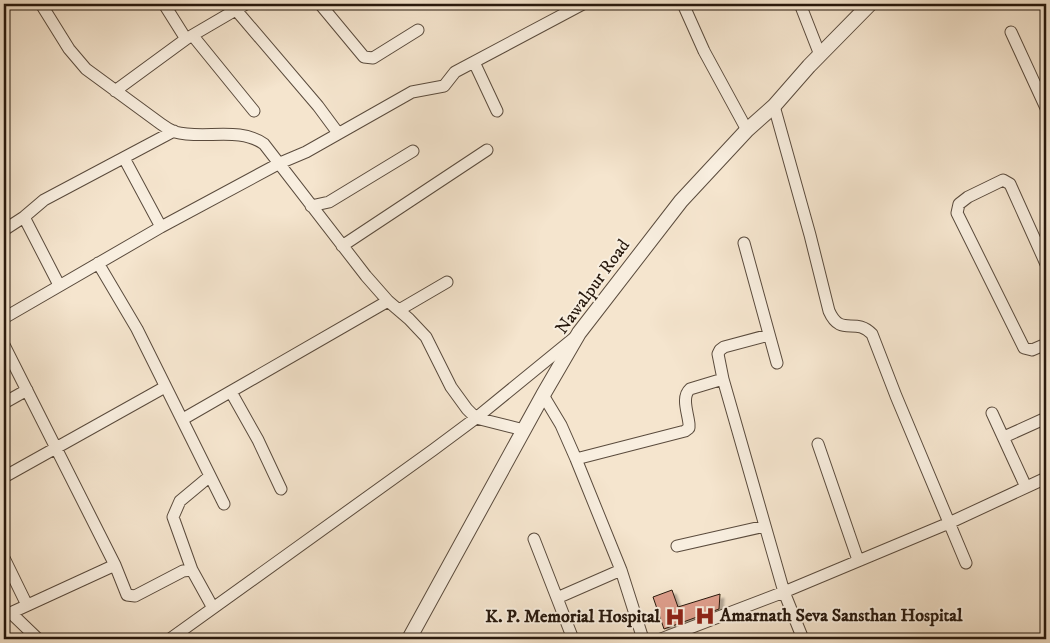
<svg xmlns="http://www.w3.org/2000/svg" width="1050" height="643" font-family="'IM FELL DW Pica',serif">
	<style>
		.building { fill: #de9e8c; stroke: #27180d; filter: url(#shadow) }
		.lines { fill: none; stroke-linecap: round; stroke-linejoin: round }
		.minor-casing { stroke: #5a4b3d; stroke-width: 13 }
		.tertiary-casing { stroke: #5a4b3d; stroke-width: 16 }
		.minor { stroke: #f8eedf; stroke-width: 11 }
		.tertiary { stroke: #f8eedf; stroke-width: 14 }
		.labels { text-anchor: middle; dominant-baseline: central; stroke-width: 4; stroke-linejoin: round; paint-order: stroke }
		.street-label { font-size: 18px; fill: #27180d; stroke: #f8eedf }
		.poi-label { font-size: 18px; font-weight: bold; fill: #27180d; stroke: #f8eedf; text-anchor: start }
	</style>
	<defs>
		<filter id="shadow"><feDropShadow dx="4" dy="4" stdDeviation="1" flood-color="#0004"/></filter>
	</defs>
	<rect width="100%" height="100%" fill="#f5e5ce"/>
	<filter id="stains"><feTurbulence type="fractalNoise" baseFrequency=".004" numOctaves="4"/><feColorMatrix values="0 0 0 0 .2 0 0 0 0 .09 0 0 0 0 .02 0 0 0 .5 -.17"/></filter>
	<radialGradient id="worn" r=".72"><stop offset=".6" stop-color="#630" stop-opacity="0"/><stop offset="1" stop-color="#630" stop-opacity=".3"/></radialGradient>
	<path class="building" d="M672,590L678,607L720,594L719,609L664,629L653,597Z"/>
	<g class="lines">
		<defs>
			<path id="minor" d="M41,4L69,49L86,69L161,124C165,127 170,130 175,132C203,140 239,126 264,144L366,276L388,301L409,319L426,337L451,387L467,409L476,418L524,430
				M164,4L186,39
				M320,4L364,57L373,58L418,30
				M683,4L704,51L747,130
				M800,4L820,55
				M236,10L318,106L338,133
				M1011,32L1046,108
				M193,36L254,111
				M474,62L497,111
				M115,91L186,39L246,4
				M774,106L810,235L829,311C841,338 855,316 872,334L896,396L966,563
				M124,158L161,227
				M311,206L329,202L413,151
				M24,217L59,285
				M4,230L24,217L44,200L174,131
				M744,243L777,363
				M342,246L487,150
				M98,263L137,329L224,504
				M1046,264L1010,184L1003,180L968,197L959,204L957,213L1024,348L1032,350L1046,344
				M399,310L447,282
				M4,318L161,227L280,163L306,152L412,92L444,86L455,72L583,4
				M769,335L724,347L720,350L718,354L723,379L784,592L803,639
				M4,345L115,565L127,595L135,596L183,571L192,570L213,608
				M231,392L258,440L281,489
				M543,395L561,425L576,459L685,431L689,428V424C688,413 681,397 690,389L723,379
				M4,403L27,390
				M992,413L1026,487
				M183,419L388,301
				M1004,437L1046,418
				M818,444L858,560
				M576,459L621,570L643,639
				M4,477L165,387
				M534,539L573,639
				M677,546L765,526
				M4,558L27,605
				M192,570L173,517L180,501L210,476
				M557,598L621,570
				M11,613L38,639
				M4,616L115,565
				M170,639L433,450L476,418L574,338
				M661,639L784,592L949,523L1046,478"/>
			<path id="tertiary" d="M409,639L543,395L579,333L681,201L747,130L774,106L809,66L870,4"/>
		</defs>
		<use href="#minor" class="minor-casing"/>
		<use href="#tertiary" class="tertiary-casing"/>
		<use href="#minor" class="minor"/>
		<use href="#tertiary" class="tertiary"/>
	</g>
	<defs>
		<symbol id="hospital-bare" viewBox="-9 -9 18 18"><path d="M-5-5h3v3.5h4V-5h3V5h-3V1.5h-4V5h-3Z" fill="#8f2418" stroke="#f8eedf" stroke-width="2.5" paint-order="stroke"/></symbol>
	</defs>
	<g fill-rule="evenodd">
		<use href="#hospital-bare" x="691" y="602" width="28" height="28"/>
		<use href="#hospital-bare" x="661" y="603" width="28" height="28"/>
	</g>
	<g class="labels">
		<g class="street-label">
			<text transform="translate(593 287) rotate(-54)">Nawalpur Road</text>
		</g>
		<g class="poi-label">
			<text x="720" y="616">Amarnath Seva Sansthan Hospital</text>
			<text x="660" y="617" text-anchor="end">K. P. Memorial Hospital</text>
		</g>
	</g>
	<rect width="1050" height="643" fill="none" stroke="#f5e5ce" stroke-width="20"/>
	<rect x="5" y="5" width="1040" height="633" fill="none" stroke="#27180d" stroke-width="2.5"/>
	<rect x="10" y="10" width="1030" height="623" fill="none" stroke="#27180d"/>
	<rect width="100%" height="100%" filter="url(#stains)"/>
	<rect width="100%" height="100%" fill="url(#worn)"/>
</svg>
